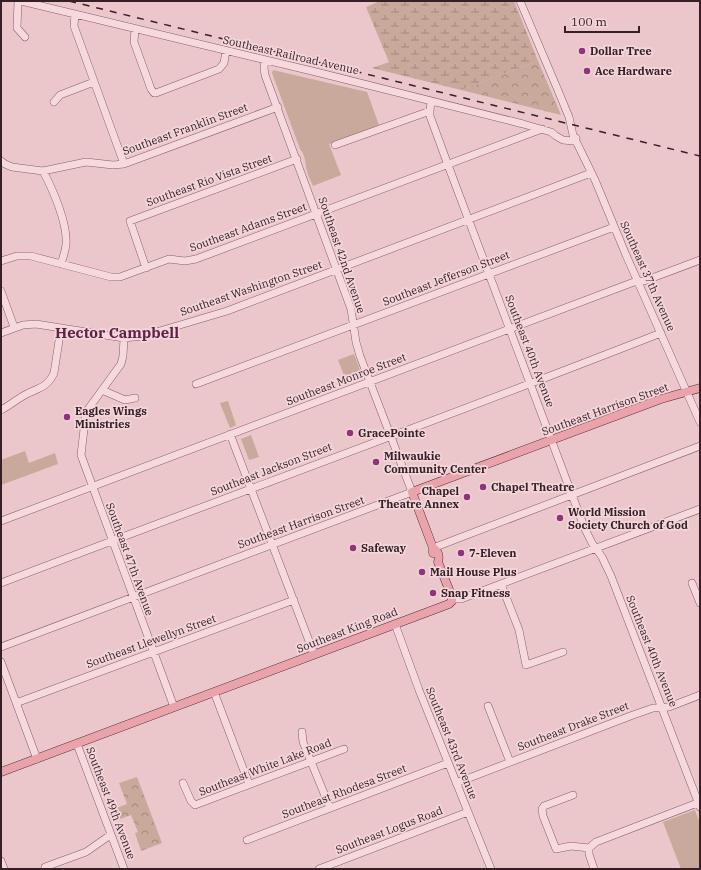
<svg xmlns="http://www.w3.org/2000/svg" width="701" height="870" font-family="'IBM Plex Serif',serif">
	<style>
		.green { fill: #c8a99b }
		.forest { fill: url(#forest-crowns) }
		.wetland { fill: url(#wetland-marsh) }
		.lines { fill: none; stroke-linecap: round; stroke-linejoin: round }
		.minor-casing { stroke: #855e69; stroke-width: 8 }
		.major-casing { stroke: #53313d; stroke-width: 9 }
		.minor { stroke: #f6d9dd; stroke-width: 7 }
		.major { stroke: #eaa2ab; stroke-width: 8 }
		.rail { stroke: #362027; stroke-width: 1.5; stroke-dasharray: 7 7; stroke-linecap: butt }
		.poi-dot { fill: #8e337e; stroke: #f3d6d9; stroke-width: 1.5 }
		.labels { text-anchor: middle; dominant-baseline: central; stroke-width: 3.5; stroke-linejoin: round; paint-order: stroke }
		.poi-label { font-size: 11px; font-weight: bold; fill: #362027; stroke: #f3d6d9; text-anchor: start }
		.street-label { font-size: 11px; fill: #362027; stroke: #f3d6d9 }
		.district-label { font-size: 15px; font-weight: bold; fill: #5f2348; stroke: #f3d6d9 }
	</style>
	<defs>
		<pattern id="forest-crowns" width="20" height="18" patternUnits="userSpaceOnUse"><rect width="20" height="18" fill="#c8a99b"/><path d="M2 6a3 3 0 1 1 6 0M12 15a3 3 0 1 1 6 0" fill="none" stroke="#a3897e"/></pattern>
		<pattern id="wetland-marsh" width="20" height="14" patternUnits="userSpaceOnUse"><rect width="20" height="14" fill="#c8a99b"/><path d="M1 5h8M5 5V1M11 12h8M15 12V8" fill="none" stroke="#a3897e"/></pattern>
	</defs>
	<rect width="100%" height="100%" fill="#ebc7cb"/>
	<path class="green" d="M273,70L367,92L379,125L329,144L341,175L313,186C311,181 308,176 307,171C305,163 306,156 300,149L272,73Z
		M354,354L363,378L347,383L338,360Z
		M228,401L236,425L230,428L220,403Z
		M251,435L259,457L249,460L241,439Z
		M25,451L29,463L55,453L58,464L1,485V460Z
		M695,810L700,823V869H681L663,822Z"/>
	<path class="forest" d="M538,61L561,115L461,90Z
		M137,777L162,843L141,851L135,833L138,832L131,815L115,821L111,810L127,804L119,783Z"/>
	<path class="wetland" d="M380,1H514L538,61L461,90L372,68L389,62L366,7Z"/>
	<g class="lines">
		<defs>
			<path id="minor" d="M18,1L17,28L25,37
				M21,1L316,72L523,124L551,132L556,136L563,140L573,141L576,138
				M520,1L557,88L569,117L573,135L595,180L626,255L700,422
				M75,14L74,26L124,164
				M135,29L134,42L151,89L154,93H156L219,69L224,63L226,51
				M431,101L430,111V116L448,165L572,495L585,529L592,543L602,557L611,576L700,807
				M54,102L60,95L94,82
				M335,145L430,111
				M1,161L5,164L12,167L43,171L86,162L113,165L124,164L278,107
				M43,171C53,190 68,224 66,245C65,252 63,258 61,264
				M1,261L17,256H31L111,277H120L169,259L185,261L196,259L542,129
				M146,268L130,221L297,159
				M1,291L14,327
				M1,333L23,325L36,324L124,338L143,336L227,311L591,173
				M124,338L123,356L121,364L86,412L81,455L174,707
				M196,384L614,227
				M102,390L125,400L135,398
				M1,410C9,406 16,400 23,396C36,388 47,389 54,373L61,328
				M230,434L314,654
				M1,521L634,282L644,281L700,260
				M433,548L700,446
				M1,583C221,499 442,419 661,333
				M692,583L700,603
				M501,584L519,630L526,665L563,652
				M452,599H461L700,509
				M395,624L419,690L491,869
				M1,647L412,492L360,356L356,342L351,309L265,75L264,68L265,60
				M1,662L37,759
				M214,692L249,784
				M16,703L294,600
				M488,706L510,762
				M302,732L303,742L330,808
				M77,744L124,869
				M183,783L191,801L195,805L344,749
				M456,783L633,715L653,708L669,707L700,695
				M573,795L544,806L542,809L543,816L556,849L571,846L589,848
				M247,840L448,763
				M589,848L596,842L700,802
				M589,848V854L594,869
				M1,861L4,869
				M45,867L86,852L106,838L111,835
				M319,869L468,812"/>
			<path id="major" d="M433,553V548L412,492L661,399L700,388
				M1,772L449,604L452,601V597L438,562C440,555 438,551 433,548"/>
		</defs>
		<use href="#minor" class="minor-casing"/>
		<use href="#major" class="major-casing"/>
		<use href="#minor" class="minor"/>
		<use href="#major" class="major"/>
		<path class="rail" d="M69,1L700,156"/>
	</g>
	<g class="poi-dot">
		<circle cx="582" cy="51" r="4"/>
		<circle cx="587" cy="71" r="4"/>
		<circle cx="67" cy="417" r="4"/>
		<circle cx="350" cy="433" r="4"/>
		<circle cx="376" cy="462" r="4"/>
		<circle cx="483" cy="487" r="4"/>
		<circle cx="467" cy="497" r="4"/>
		<circle cx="560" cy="518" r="4"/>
		<circle cx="353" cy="548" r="4"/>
		<circle cx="461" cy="553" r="4"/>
		<circle cx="422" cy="572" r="4"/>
		<circle cx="433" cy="593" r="4"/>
	</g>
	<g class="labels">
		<g class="poi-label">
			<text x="590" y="51">Dollar Tree</text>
			<text x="595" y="71">Ace Hardware</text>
			<text x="75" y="411">Eagles Wings<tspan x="75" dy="13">Ministries</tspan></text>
			<text x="358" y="433">GracePointe</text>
			<text x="384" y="456">Milwaukie<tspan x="384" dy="13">Community Center</tspan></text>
			<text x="491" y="487">Chapel Theatre</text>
			<text x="459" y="491" text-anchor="end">Chapel<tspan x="459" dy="13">Theatre Annex</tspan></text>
			<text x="568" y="512">World Mission<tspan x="568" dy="13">Society Church of God</tspan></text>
			<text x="361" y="548">Safeway</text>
			<text x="469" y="553">7-Eleven</text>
			<text x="430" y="572">Mail House Plus</text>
			<text x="441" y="593">Snap Fitness</text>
		</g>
		<g class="street-label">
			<text transform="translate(291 55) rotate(13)">Southeast Railroad Avenue</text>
			<text transform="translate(185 129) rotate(-20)">Southeast Franklin Street</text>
			<text transform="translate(209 180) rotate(-20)">Southeast Rio Vista Street</text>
			<text transform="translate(248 227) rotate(-20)">Southeast Adams Street</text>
			<text transform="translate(342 255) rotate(71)">Southeast 42nd Avenue</text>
			<text transform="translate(648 276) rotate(66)">Southeast 37th Avenue</text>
			<text transform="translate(446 278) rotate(-21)">Southeast Jefferson Street</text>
			<text transform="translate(251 288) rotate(-19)">Southeast Washington Street</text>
			<text transform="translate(530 351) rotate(69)">Southeast 40th Avenue</text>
			<text transform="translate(346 379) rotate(-21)">Southeast Monroe Street</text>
			<text transform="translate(605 409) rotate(-20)">Southeast Harrison Street</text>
			<text transform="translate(271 469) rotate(-21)">Southeast Jackson Street</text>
			<text transform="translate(301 522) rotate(-20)">Southeast Harrison Street</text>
			<text transform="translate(130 559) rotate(70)">Southeast 47th Avenue</text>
			<text transform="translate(347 630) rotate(-21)">Southeast King Road</text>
			<text transform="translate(151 641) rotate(-20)">Southeast Llewellyn Street</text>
			<text transform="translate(652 651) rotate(68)">Southeast 40th Avenue</text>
			<text transform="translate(573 726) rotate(-21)">Southeast Drake Street</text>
			<text transform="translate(452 743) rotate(68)">Southeast 43rd Avenue</text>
			<text transform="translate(265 767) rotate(-21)">Southeast White Lake Road</text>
			<text transform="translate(344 791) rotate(-21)">Southeast Rhodesa Street</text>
			<text transform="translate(111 803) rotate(69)">Southeast 49th Avenue</text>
			<text transform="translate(389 830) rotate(-21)">Southeast Logus Road</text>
		</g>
		<g class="district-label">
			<text x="117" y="332">Hector Campbell</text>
		</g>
	</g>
	<rect width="701" height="870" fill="none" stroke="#362027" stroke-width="4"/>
	<path d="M565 26v6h74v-6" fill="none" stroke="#362027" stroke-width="2"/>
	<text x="571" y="26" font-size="12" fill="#362027" stroke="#f3d6d9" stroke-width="3" paint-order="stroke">100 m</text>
</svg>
